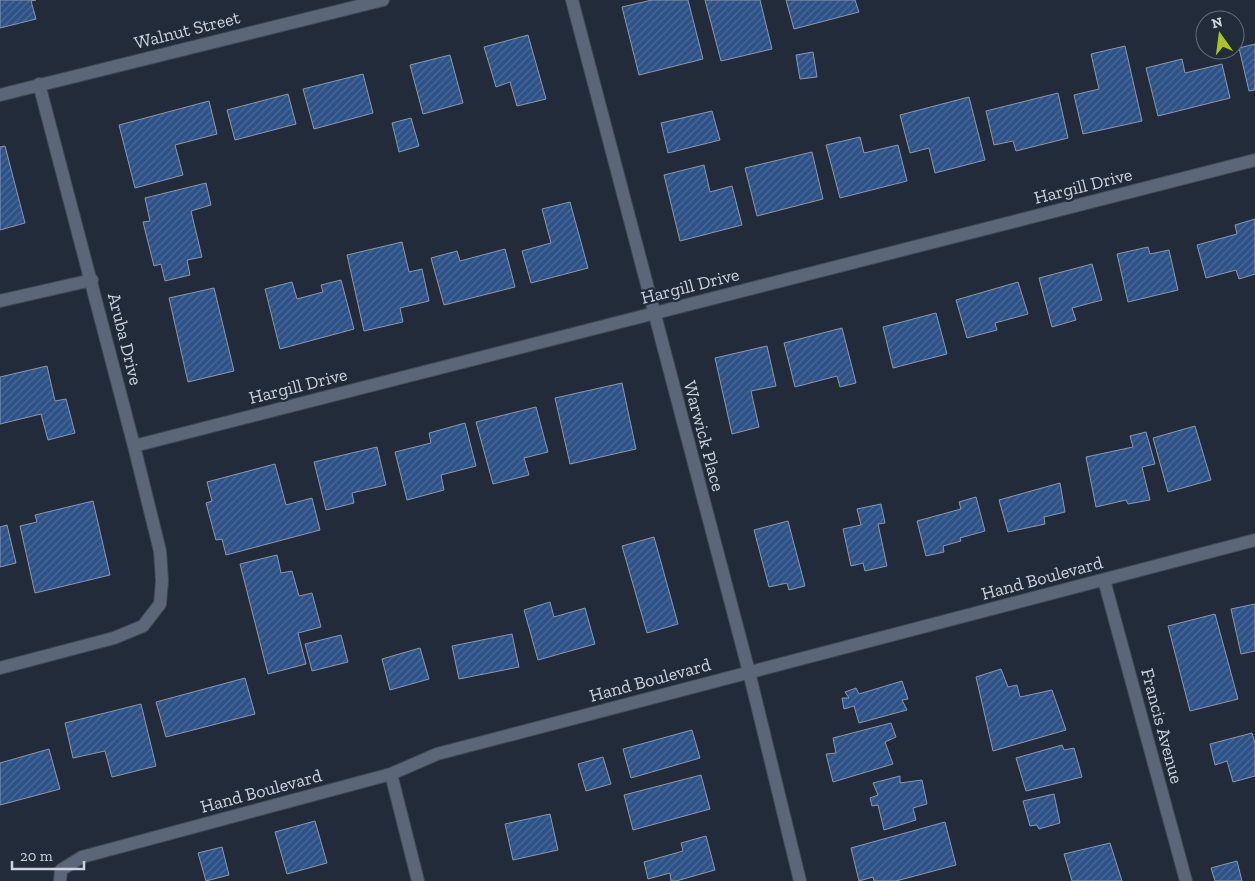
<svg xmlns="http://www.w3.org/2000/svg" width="1255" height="881" font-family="'Zilla Slab',serif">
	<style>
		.building { fill: url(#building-hatch); stroke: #8c98ab }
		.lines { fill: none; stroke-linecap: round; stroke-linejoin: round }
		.minor-casing { stroke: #404956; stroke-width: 14 }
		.minor { stroke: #5b6778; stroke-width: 12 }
		.labels { text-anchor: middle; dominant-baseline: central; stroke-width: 4.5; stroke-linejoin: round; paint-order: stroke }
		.street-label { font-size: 18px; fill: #ccd3dd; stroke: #212b3a }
	</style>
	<defs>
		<pattern id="building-hatch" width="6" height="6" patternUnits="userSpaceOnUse" patternTransform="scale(1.25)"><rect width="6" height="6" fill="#2e5287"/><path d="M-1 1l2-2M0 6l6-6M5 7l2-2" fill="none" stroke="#4b6a98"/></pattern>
	</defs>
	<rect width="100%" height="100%" fill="#212b3a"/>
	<path class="building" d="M0,0H36L31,1L36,19L0,28Z
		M652,0H688L703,59L639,75L622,7Z
		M705,0H760L772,49L721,61Z
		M786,0H855L859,12L794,29Z
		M528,35L546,99L517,106L510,82L496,87L484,47Z
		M1255,44V90L1249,91L1239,48Z
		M1125,46L1142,121L1083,134L1074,95L1099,89L1091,54Z
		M813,52L817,77L800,79L796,55Z
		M450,55L463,103L423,114L410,65Z
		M1182,59L1185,73L1222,64L1230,98L1158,116L1146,68Z
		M363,74L373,113L314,129L303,89Z
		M1058,93L1068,138L1016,151L1013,141L994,145L986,111Z
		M288,94L296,124L235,140L227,110Z
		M969,97L985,160L935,173L929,148L910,153L900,115Z
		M209,101L217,134L175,145L183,175L135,188L119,125Z
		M712,111L720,140L668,153L661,123Z
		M411,118L419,146L399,152L392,123Z
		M860,137L864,153L898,145L907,181L840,198L826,145Z
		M5,146L25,223L0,230V147Z
		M812,152L823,199L757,216L745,168Z
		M704,165L710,192L732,186L742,225L680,241L664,175Z
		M206,183L211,205L191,211L202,257L187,260L190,275L165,281L161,264L154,266L143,222L150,221L145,198Z
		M570,202L588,268L531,283L522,251L551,243L542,209Z
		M1255,219V274L1239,279L1236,270L1206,278L1197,245L1237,234L1235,225Z
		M402,242L409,272L422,269L429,301L400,308L403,322L364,331L347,255Z
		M1148,247L1150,254L1169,250L1178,290L1128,302L1117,254Z
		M505,249L515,287L444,305L431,258L457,251L460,261Z
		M1092,264L1102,300L1072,308L1076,320L1052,327L1039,278Z
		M341,280L354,329L280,349L265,289L292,282L297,299L323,292L321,285Z
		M1018,282L1028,314L995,323L997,330L967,338L956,300Z
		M214,288L234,371L188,382L169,298Z
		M936,313L947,354L893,368L883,327Z
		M842,328L856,383L840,387L837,376L795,387L784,343Z
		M767,346L776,386L751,391L759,427L732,434L715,358Z
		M47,366L55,401L66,399L75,433L48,440L41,414L0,424V377Z
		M622,383L636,449L570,464L555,398Z
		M536,407L548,452L524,458L529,475L493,484L476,422Z
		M465,423L476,466L441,475L444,490L407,500L395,452L431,443L429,433Z
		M1195,426L1211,480L1168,492L1153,438Z
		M1146,432L1155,464L1142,467L1150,500L1128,504L1126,500L1096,507L1086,457L1133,447L1130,436Z
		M377,447L386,485L352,493L354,503L326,510L314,462Z
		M275,464L286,505L312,498L320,530L226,555L222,539L216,540L206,503L212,501L207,482Z
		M1060,483L1065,512L1044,517L1045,524L1008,532L999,500Z
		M976,497L985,531L960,538L961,541L943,546L944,552L926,556L917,521L961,509L959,502Z
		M93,501L110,575L35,593L20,526L37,522L35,515Z
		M881,504L885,523L878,524L887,566L865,571L863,563L851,566L843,529L861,525L857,509Z
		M788,521L805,586L789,590L787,583L769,587L754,530Z
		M7,525L16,563L0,567V527Z
		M654,537L678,624L647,633L622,546Z
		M277,555L281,573L292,571L299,596L312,593L321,627L298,633L306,664L268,674L240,564Z
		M550,602L554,617L585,608L595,644L538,660L524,610Z
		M1255,604V651L1241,654L1231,609Z
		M1215,614L1238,699L1190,711L1168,626Z
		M512,634L519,667L459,679L452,646Z
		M341,635L348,662L312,671L305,644Z
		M420,648L429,679L390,690L382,659Z
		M1001,669L1008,687L1017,685L1020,697L1052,690L1066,730L993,751L976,677Z
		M245,678L255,714L166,737L156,702Z
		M902,681L908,699L902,700L907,710L859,723L854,706L844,709L842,698H849L845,692L856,688L859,694Z
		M141,704L156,766L112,777L105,751L73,758L65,723Z
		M891,723L896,737L885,742L893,764L833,782L826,754L836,753L833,738Z
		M692,730L700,758L631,778L623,749Z
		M1252,733L1255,743V776L1233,782L1227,761L1215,765L1210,744Z
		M1062,745L1064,750L1074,748L1082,777L1026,791L1016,758Z
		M49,749L60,789L0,805V763Z
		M603,757L611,784L586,791L578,764Z
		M701,775L710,809L633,830L624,795Z
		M900,776V783L922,780L927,804L913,808L916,820L884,830L878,805L872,806L870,798L878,795L873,783Z
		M1054,794L1060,823L1039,829L1037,825L1030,826L1023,801Z
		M550,814L558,850L513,860L505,824Z
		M315,821L327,863L287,874L275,832Z
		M945,822L956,865L896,881H874L873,877L859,881L851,848Z
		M706,836L715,870L676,881H671L670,873L648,879L644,862L683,851L681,843Z
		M1110,843L1122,881H1072L1064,854Z
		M222,847L229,875L206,881L198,853Z
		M1237,861L1242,881H1215L1211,868Z"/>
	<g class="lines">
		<defs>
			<path id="minor" d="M572,0L749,672L800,881
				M0,95L383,0
				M0,301L92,280
				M134,446L1255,160
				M1104,580L1186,881
				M0,668L114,638L143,626L160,604L162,581L160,551L134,446L39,84
				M391,774L418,881
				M60,881L61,870L82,857L391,774L437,754L1255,540"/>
		</defs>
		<use href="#minor" class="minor-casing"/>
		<use href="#minor" class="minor"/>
	</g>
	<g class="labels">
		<g class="street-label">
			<text transform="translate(187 30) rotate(-14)">Walnut Street</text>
			<text transform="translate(1083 186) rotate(-14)">Hargill Drive</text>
			<text transform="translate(690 286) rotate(-14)">Hargill Drive</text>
			<text transform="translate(125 339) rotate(76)">Aruba Drive</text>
			<text transform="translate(298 386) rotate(-14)">Hargill Drive</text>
			<text transform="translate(704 436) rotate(75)">Warwick Place</text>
			<text transform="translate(1042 578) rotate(-15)">Hand Boulevard</text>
			<text transform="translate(650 680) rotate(-15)">Hand Boulevard</text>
			<text transform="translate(1162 726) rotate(75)">Francis Avenue</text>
			<text transform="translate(261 791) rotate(-15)">Hand Boulevard</text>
		</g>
	</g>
	<g transform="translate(1220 35) rotate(346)"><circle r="24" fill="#212b3a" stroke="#656e7b"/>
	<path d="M0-4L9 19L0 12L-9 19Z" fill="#aac717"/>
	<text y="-8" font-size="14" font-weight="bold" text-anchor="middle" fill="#ccd3dd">N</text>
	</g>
	<path d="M12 861v8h72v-8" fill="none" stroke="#ccd3dd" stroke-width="2.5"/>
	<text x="20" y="861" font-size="15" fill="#ccd3dd" stroke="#212b3a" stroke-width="4" paint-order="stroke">20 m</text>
</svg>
